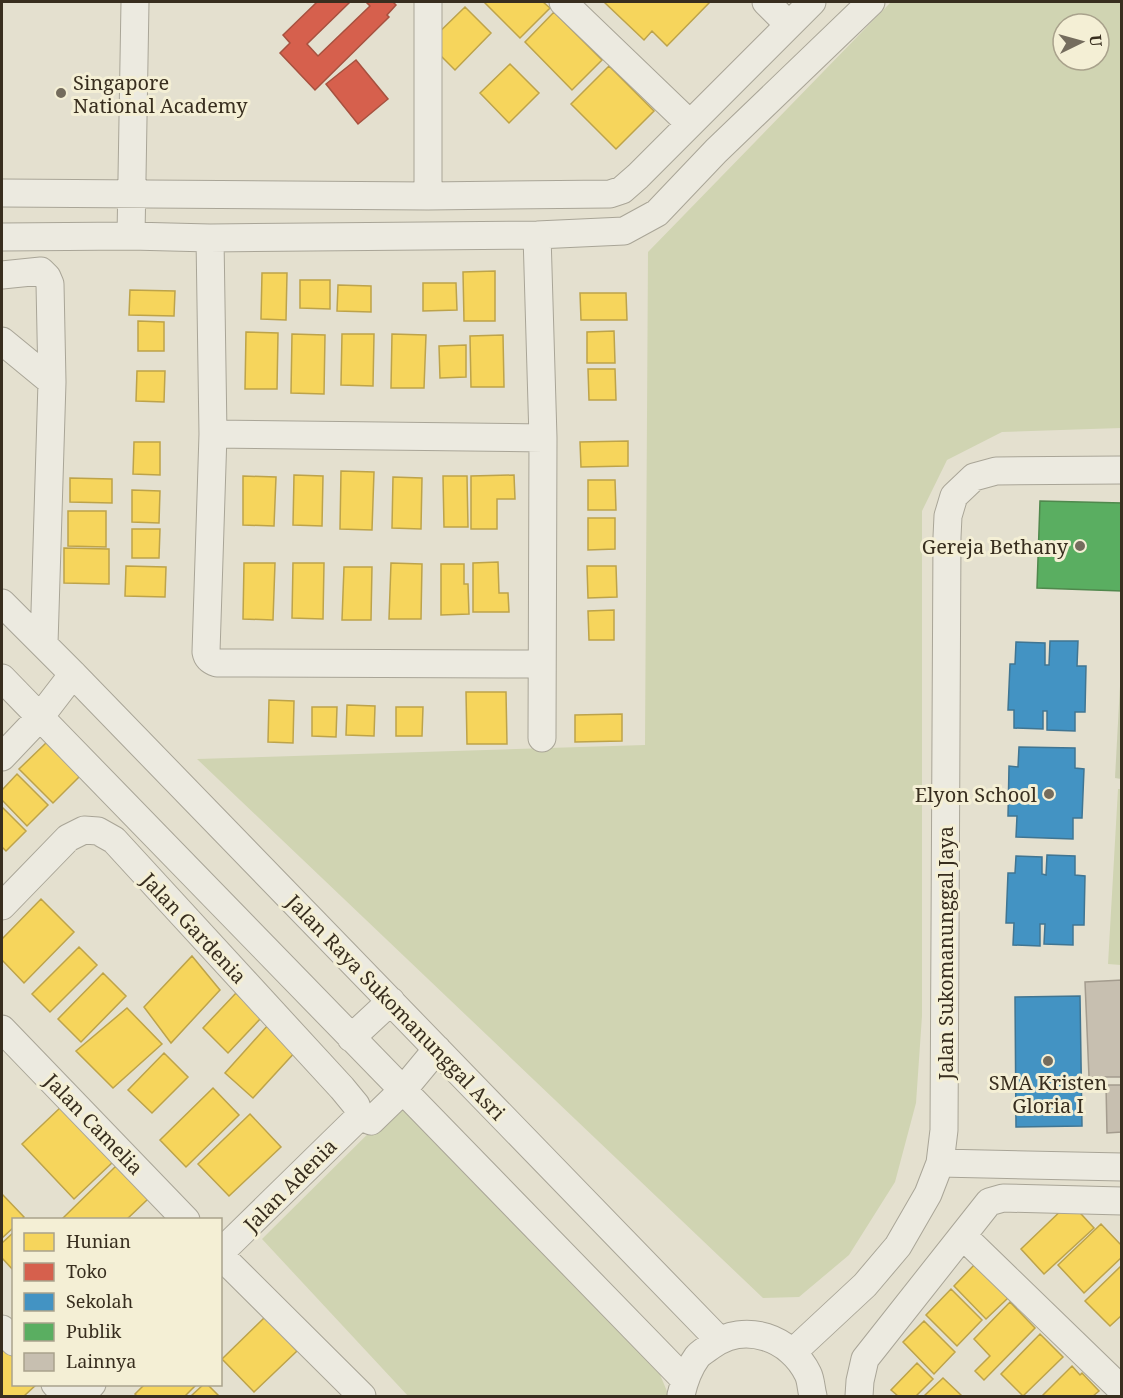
<svg xmlns="http://www.w3.org/2000/svg" width="1123" height="1398" font-family="'Noto Serif',serif">
	<style>
		.green { fill: #d0d4b2; fill-rule: evenodd }
		.cemetery { fill: #cbceb1 }
		.homes { fill: #f6d55c; stroke: #bda34a; stroke-width: 1.5 }
		.shops { fill: #d6604d; stroke: #a7513f; stroke-width: 1.5 }
		.schools { fill: #4393c3; stroke: #407592; stroke-width: 1.5 }
		.public { fill: #5aae61; stroke: #50884d; stroke-width: 1.5 }
		.building { fill: #c7bfb0; stroke: #a49c8e; stroke-width: 1.5 }
		.lines { fill: none; stroke-linecap: round; stroke-linejoin: round }
		.minor-casing { stroke: #a9a597; stroke-width: 29 }
		.minor { stroke: #eceae0; stroke-width: 27 }
		.poi-dot { fill: #746c5d; stroke: #f4efd5; stroke-width: 2 }
		.labels { text-anchor: middle; dominant-baseline: central; stroke-width: 6; stroke-linejoin: round; paint-order: stroke }
		.poi-label { font-size: 20px; fill: #382e1f; stroke: #f4efd5; text-anchor: end }
		.street-label { font-size: 20px; fill: #382e1f; stroke: #f4efd5 }
	</style>
	<rect width="100%" height="100%" fill="#e4e0cf"/>
	<path class="green" d="M891,2H1121V428L1002,432L947,460L922,511V1016L916,1103L895,1182L849,1255L799,1297L763,1298L197,759L645,745L648,252ZM1063,24H1099V60H1063Z
		M1118,789H1122L1121,965L1108,964Z
		M400,1102L656,1365L669,1396H408L262,1239Z"/>
	<path class="cemetery" d="M1121,667V779L1115,778Z"/>
	<path class="homes" d="M484,2H543L550,8L520,38Z
		M604,2H710L667,46L652,31L644,40Z
		M465,7L491,33L455,70L428,43Z
		M554,12L602,60L572,90L525,42Z
		M510,64L539,93L509,123L480,93Z
		M609,66L654,111L616,149L571,104Z
		M495,271V321H464L463,272Z
		M262,273H287L286,320L261,319Z
		M300,280H330V309L300,308Z
		M423,283H456L457,310L423,311Z
		M338,285L371,286V312L337,311Z
		M130,290L175,291L174,316L129,315Z
		M580,293H626L627,320H581Z
		M138,321L164,322V351H138Z
		M614,331L615,363H587V332Z
		M246,332L278,333L277,389H245Z
		M292,334L325,335L324,394L291,393Z
		M342,334H374L373,386L341,385Z
		M392,334L426,335L424,388H391Z
		M503,335L504,387H471L470,336Z
		M466,345V377L440,378L439,346Z
		M588,369H615L616,400H589Z
		M137,371H165L164,402L136,401Z
		M628,441V466L581,467L580,442Z
		M134,442H160V475L133,474Z
		M341,471L374,472L372,530L340,529Z
		M294,475L323,476L322,526L293,525Z
		M514,475L515,499H497V529H471V476Z
		M243,476L276,477L274,526L243,525Z
		M443,476H467L468,527H444Z
		M393,477L422,478L421,529L392,528Z
		M70,478L112,479V503L70,502Z
		M588,480H615L616,510H588Z
		M132,490L160,491L159,523L132,522Z
		M68,511H106V547L68,546Z
		M588,518H615V549L588,550Z
		M132,529H160L159,558H132Z
		M64,548L109,549V584L64,583Z
		M498,562L499,593H508L509,612H473V563Z
		M244,563H275L273,620L243,619Z
		M293,563H324L323,619L292,618Z
		M391,563L422,564L421,619H389Z
		M441,564H464V584H468L469,614L441,615Z
		M126,566L166,567L165,597L125,596Z
		M587,566H616L617,597L588,598Z
		M344,567H372L371,620H342Z
		M614,610V640H589L588,611Z
		M466,692H506L507,744H467Z
		M269,700L294,701L293,743L268,742Z
		M347,705L375,706L374,736L346,735Z
		M312,707H337L336,737L312,736Z
		M396,707H423L422,736H396Z
		M622,714V741L575,742V715Z
		M47,742L80,776L53,803L19,769Z
		M17,774L48,805L27,826L2,800V790Z
		M2,807L26,831L6,851L2,847Z
		M41,899L74,932L24,983L2,960V939Z
		M79,947L97,965L50,1012L32,994Z
		M192,956L220,990L171,1043L144,1007Z
		M103,973L126,996L81,1042L58,1019Z
		M236,993L261,1018L228,1053L203,1028Z
		M127,1008L162,1044L113,1088L76,1051Z
		M269,1024L297,1050L253,1098L225,1073Z
		M164,1053L188,1077L152,1113L128,1090Z
		M213,1088L239,1115L186,1167L160,1140Z
		M62,1106L114,1161L74,1199L22,1144Z
		M250,1114L281,1147L229,1196L198,1164Z
		M116,1166L148,1199L126,1220H63L62,1219Z
		M2,1194L24,1217L21,1220H14V1227L2,1238Z
		M1070,1202L1094,1228L1044,1274L1021,1249Z
		M1101,1224L1122,1246V1257L1084,1293L1058,1265Z
		M14,1232V1271L2,1258V1243Z
		M975,1264L1008,1298L986,1319L954,1286Z
		M1122,1265V1315L1110,1326L1085,1301Z
		M951,1289L982,1320L957,1346L926,1315Z
		M1010,1302L1035,1328L984,1380L975,1371L990,1356L974,1339Z
		M265,1317L297,1351L254,1392L222,1359Z
		M924,1321L955,1352L934,1374L903,1342Z
		M1040,1334L1063,1357L1023,1396L1001,1374Z
		M2,1346L14,1358V1384H37L24,1396H2Z
		M917,1363L933,1379L916,1396H898L891,1390Z
		M1072,1366L1080,1375L1082,1373L1099,1391L1093,1396H1042Z
		M943,1378L962,1396H924Z
		M145,1384H197L185,1396H137L135,1394Z
		M204,1384H207L219,1396H191Z"/>
	<path class="shops" d="M317,2H350L307,44L318,56L370,6L366,2H393L396,5L387,15L389,17L315,90L280,53L290,43L283,35Z
		M356,60L388,99L358,124L326,84Z"/>
	<path class="schools" d="M1050,641H1078L1077,666H1086L1085,712H1075V731L1047,730V711H1043V729L1014,728V710H1008L1010,664H1015L1016,642L1045,643V665H1049Z
		M1019,747L1075,748V768L1084,769L1082,818H1073V839L1016,837L1017,816H1008L1009,766L1018,767Z
		M1047,855L1075,856V875L1085,876L1084,925H1073V945L1044,944L1045,924H1040V946L1013,945L1014,923H1006L1008,873H1015L1016,856L1042,857V874L1046,875Z
		M1080,996L1082,1126L1016,1127L1015,997Z"/>
	<path class="public" d="M1040,501L1122,503V591L1037,588Z"/>
	<path class="building" d="M1122,980V1077H1089L1085,982Z
		M1106,1085H1122V1132L1107,1133Z"/>
	<g class="lines">
		<defs>
			<path id="minor" d="M563,2L690,124
				M766,2L789,25
				M2,193L428,196L610,194L622,190L638,176L812,2
				M428,196V2
				M537,235L543,438L542,738
				M131,236L135,2
				M2,237L131,236L210,238L537,235L624,231L657,213L716,151L871,2
				M210,238L213,434L206,652C207,658 211,661 217,663L542,664
				M2,275L41,271L47,277L50,284L52,382L44,644
				M2,341L52,382
				M213,434L543,438
				M2,603L73,674L719,1340
				M2,678L684,1379
				M2,757L40,717L73,674
				M2,906L68,838L84,830L98,831L114,840L342,1088L356,1105L360,1116L371,1121L403,1090L437,1049
				M2,1029L186,1220
				M351,1038L391,1001
				M940,1163L1122,1167
				M963,1236L1122,1390
				M220,1253L360,1116
				M220,1255L362,1396
				M2,1329L14,1342
				M793,1352L865,1285L898,1246L928,1194L940,1163L944,1130L947,537L948,516L954,496L974,477L996,471L1122,470
				M55,1384L67,1396
				M681,1395C684,1382 688,1369 697,1357C700,1353 707,1349 711,1346C745,1321 791,1338 808,1374C811,1380 811,1389 813,1396
				M80,1396L92,1384
				M859,1396L860,1381L865,1359L989,1202L1003,1198L1122,1201"/>
		</defs>
		<use href="#minor" class="minor-casing"/>
		<use href="#minor" class="minor"/>
	</g>
	<g class="poi-dot">
		<circle cx="61" cy="93" r="6"/>
		<circle cx="1080" cy="546" r="6"/>
		<circle cx="1049" cy="794" r="6"/>
		<circle cx="1048" cy="1061" r="6"/>
	</g>
	<g class="labels">
		<g class="poi-label">
			<text x="73" y="82" text-anchor="start">Singapore<tspan x="73" dy="23">National Academy</tspan></text>
			<text x="1068" y="546">Gereja Bethany</text>
			<text x="1037" y="794">Elyon School</text>
			<text x="1048" y="1082" text-anchor="middle">SMA Kristen<tspan x="1048" dy="23">Gloria I</tspan></text>
		</g>
		<g class="street-label">
			<text transform="translate(194 928) rotate(47)">Jalan Gardenia</text>
			<text transform="translate(945 953) rotate(-90)">Jalan Sukomanunggal Jaya</text>
			<text transform="translate(396 1007) rotate(46)">Jalan Raya Sukomanunggal Asri</text>
			<text transform="translate(94 1124) rotate(46)">Jalan Camelia</text>
			<text transform="translate(290 1185) rotate(-45)">Jalan Adenia</text>
		</g>
	</g>
	<rect width="1123" height="1398" fill="none" stroke="#382e1f" stroke-width="6"/>
	<rect x="12" y="1218" width="210" height="168" fill="#f4efd5" stroke="#a9a28c" stroke-width="1.5"/>
	<rect x="24" y="1233" width="30" height="18" fill="#f6d55c" stroke="#a9a28c" stroke-width="1.5"/>
	<text x="66" y="1248" font-size="18" fill="#382e1f">Hunian</text>
	<rect x="24" y="1263" width="30" height="18" fill="#d6604d" stroke="#a9a28c" stroke-width="1.5"/>
	<text x="66" y="1278" font-size="18" fill="#382e1f">Toko</text>
	<rect x="24" y="1293" width="30" height="18" fill="#4393c3" stroke="#a9a28c" stroke-width="1.5"/>
	<text x="66" y="1308" font-size="18" fill="#382e1f">Sekolah</text>
	<rect x="24" y="1323" width="30" height="18" fill="#5aae61" stroke="#a9a28c" stroke-width="1.5"/>
	<text x="66" y="1338" font-size="18" fill="#382e1f">Publik</text>
	<rect x="24" y="1353" width="30" height="18" fill="#c7bfb0" stroke="#a9a28c" stroke-width="1.5"/>
	<text x="66" y="1368" font-size="18" fill="#382e1f">Lainnya</text>
	<g transform="translate(1081 42) rotate(85)"><circle r="28" fill="#f4efd5" stroke="#a9a28c" stroke-width="1.5"/>
	<path d="M0-4.5L10 22L0 15L-10 22Z" fill="#746c5d"/>
	<text y="-9" font-size="16" font-weight="bold" text-anchor="middle" fill="#382e1f">U</text>
	</g>
</svg>
